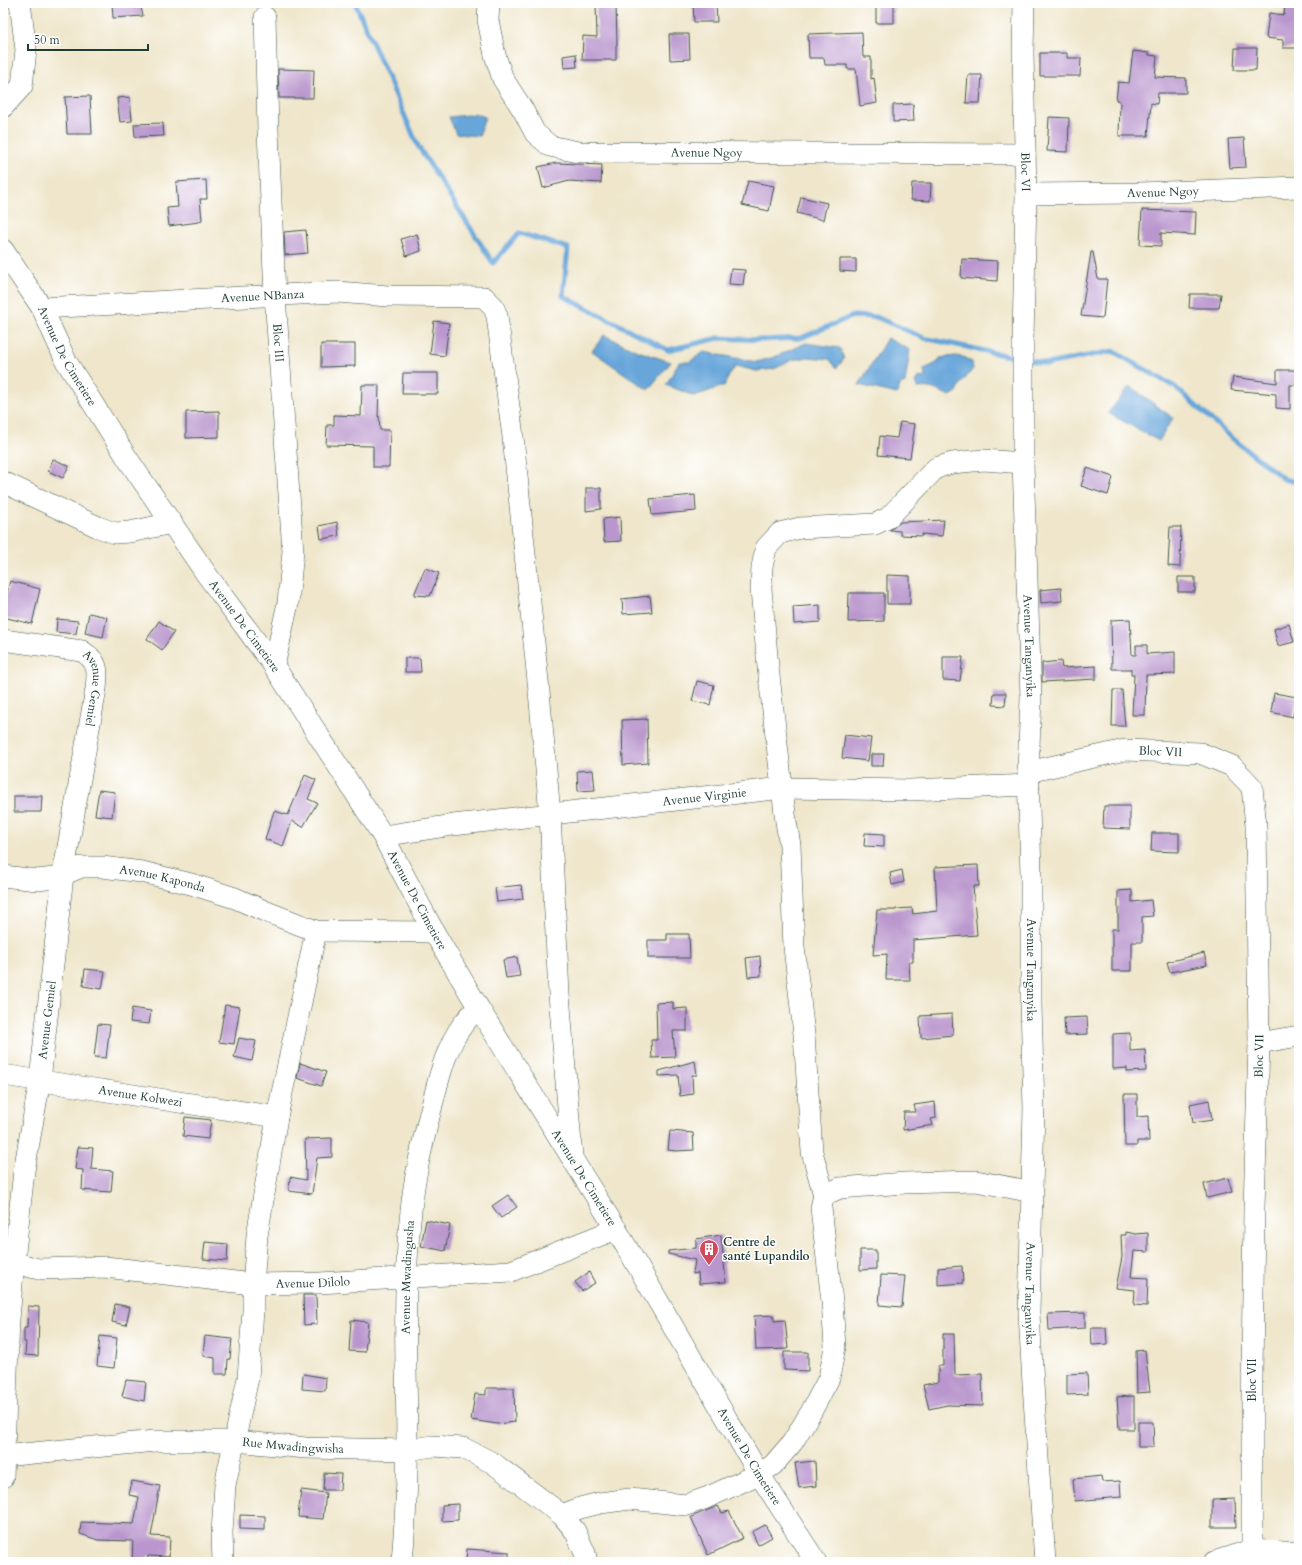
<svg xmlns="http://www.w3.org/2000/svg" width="1302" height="1565" font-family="Cardo,serif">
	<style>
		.water { fill: #68a6da; stroke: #447287 }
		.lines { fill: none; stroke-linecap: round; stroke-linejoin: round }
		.stream { stroke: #68a6da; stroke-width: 5 }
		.building { fill: #b996cd }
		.minor-casing { stroke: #3e564b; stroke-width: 22 }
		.minor { stroke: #fff; stroke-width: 21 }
		.labels { text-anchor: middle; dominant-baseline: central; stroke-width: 3; stroke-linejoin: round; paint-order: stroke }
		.street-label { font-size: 12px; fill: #1f3d34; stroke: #fff }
		.poi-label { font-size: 12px; font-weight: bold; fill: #1f3d34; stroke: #fff; text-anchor: start }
	</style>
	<rect width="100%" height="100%" fill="#fff"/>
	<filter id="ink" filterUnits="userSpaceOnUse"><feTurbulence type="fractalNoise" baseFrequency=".025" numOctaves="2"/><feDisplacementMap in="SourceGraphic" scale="8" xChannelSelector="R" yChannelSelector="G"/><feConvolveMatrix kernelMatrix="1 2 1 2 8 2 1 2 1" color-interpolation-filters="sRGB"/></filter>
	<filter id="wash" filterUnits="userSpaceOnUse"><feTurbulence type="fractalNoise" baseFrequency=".012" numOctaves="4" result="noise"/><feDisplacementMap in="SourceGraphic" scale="16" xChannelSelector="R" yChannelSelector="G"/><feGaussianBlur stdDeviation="0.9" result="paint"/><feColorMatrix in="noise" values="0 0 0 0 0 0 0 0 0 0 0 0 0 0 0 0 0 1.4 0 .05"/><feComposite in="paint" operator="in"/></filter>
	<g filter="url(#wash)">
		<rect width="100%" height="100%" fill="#efe6cb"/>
		<path class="water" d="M476,114L485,117L479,136L456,134L449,117Z
			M604,335L638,351L671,362L648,390L592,351Z
			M887,338L910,350L905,383L900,385L897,394L859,385Z
			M806,343L840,348L844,359L837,368L829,359L808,357L792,360L774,369L756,371L736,366L730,374L724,386L694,396L666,385L679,362H689L704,352L757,362L774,357Z
			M955,356L963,357L972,362L973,369L960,385L957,392L950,396C937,391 933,386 918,388L915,382L918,377L925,378L924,369L937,363L940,358Z
			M1130,386L1173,418L1159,441L1108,413Z"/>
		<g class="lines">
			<path class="stream" d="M355,3L418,146L493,263L519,233L568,248L563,296L668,350L719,338L763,340L801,338L853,316L876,317L924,338L1018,358
				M1028,360L1047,364L1113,351L1175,387L1232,438L1284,479L1299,483"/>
		</g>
		<g id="blocks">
			<path class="building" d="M112,3H140L143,16L113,18Z
				M596,3H616L617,45H616V60H582L583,36L597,37Z
				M693,3H716L717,22H694Z
				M876,3H894V23H876Z
				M1285,4L1299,5V48H1283V40L1266,38L1269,13L1284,15Z
				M862,32L863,57H871V79L874,78L877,103L860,106L856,69H847V65H825L824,58H809L808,34Z
				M669,34H689L690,59L670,60Z
				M1235,48H1257L1256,70H1234Z
				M1133,51L1149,53V55L1157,56L1155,77L1186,78V93H1158L1157,104L1151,103L1148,136H1119L1120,101L1116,100L1118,82L1129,83Z
				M1040,53H1067V58H1081L1080,76H1040Z
				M576,54L577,67L564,68L563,56Z
				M278,69L314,70L313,98H279Z
				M968,75H982L980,103H966Z
				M90,96L92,134H67L65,97Z
				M130,97L132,121L120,122L117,98Z
				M913,104L914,121L893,122V105Z
				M1049,117L1069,118L1068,152L1047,151Z
				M163,123L164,136L135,137L134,124Z
				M1244,138L1246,167L1230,168L1228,139Z
				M556,163L602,165L601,183L569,181L543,188L538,167Z
				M206,180L207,199H200L202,220L199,221V222L169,226L167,208L178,207L176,182Z
				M748,181L774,186L769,211L742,205Z
				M912,183H931L930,201L911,200Z
				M801,197L827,203L823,220L797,213Z
				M1142,210L1196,212L1195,235L1161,233V246L1140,245Z
				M306,230L308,253L285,255L284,232Z
				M417,234L421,251L406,256L401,239Z
				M1091,252H1093L1098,279H1107L1103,318L1081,316Z
				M840,259H856V272L840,271Z
				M962,259L998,261L997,281L961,278Z
				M731,269L745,270L743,285L729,284Z
				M1190,294H1221L1219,308H1189Z
				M434,321L449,323L445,356L430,354Z
				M321,344H355V366L321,367Z
				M1277,370H1299V385H1290V409L1276,408V394L1231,390L1233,377L1277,383Z
				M403,373H438V394H402Z
				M362,385H379L378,417L379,416L380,430H390L389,467H373V446L326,445L327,425H334V415L361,416Z
				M219,411V437L186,438V412Z
				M900,422L915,424L910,458L878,455L880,436L897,438Z
				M53,459L69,466L63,478L48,471Z
				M1087,468L1113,477L1108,495L1081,486Z
				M586,488H601V509L586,511Z
				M695,495L696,511L652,515L650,499Z
				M620,517L621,541L604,542L603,519Z
				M944,520L942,536L922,534V536L900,535V531L890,530L901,522Z
				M337,522L339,536L321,539L319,526Z
				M1170,527H1181L1180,567L1168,566Z
				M425,568L439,573L430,596L414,595Z
				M887,575L910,576V604H887Z
				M1178,577H1195V592H1178Z
				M10,581L40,589L32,624L3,617V608Z
				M1061,588L1062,601L1041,603L1040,590Z
				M849,593H884V621L848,622Z
				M650,596L652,612L623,614L622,599Z
				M820,605V622L794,624L793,607Z
				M89,613L107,617L103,637L85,633Z
				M57,619L78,621L76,634L56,632Z
				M1130,619L1132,655H1136V645H1147V654L1175,652V674L1146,675L1145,715H1132L1134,675H1131V669H1112L1111,620Z
				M159,621L174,632L162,650L147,639Z
				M1289,624L1294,642L1278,646L1274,629Z
				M943,657H963L960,681L943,680Z
				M405,658H420L421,672H405Z
				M1061,661L1062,668L1096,666V679L1042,682V663Z
				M697,681L714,685L710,705L692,701Z
				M1113,690H1122L1125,726H1112Z
				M994,693H1006L1005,706L993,705Z
				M1274,693L1297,697L1293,717L1271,712Z
				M647,719L648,763L623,765L622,720Z
				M845,735L871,738L868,761L842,758Z
				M871,754H884L883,766H871Z
				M593,770L595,790L578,791L577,771Z
				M305,775L316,780L308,799L317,803L303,827L292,821L283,846L265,839L274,811L288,815Z
				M99,790L115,792L112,817L95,815Z
				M14,796H42L41,812H14Z
				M1104,806H1130V829L1103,828Z
				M865,833L884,834V847L864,846Z
				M1152,833H1179V852L1151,851Z
				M978,865L979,886H973L977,935L913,940V962H909L910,980H886L887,954L873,955L877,910H896V909L912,908L913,914L937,911L935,867Z
				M902,870L904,882L892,885L890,873Z
				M521,885L523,899L497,902L495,888Z
				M1132,890V902L1151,900L1153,916L1142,917V942H1132V971H1112V929H1118V891Z
				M667,934H689L690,958H648V940H667Z
				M1204,953L1207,965L1170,972L1167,962Z
				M760,956L761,976L748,977L746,958Z
				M517,957L520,976L506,978L503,960Z
				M85,969L105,971L102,989L83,986Z
				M673,1002V1009L687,1008V1031H673L675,1057L652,1058L651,1040H657L656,1003Z
				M225,1005L240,1007L234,1044L219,1042Z
				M132,1008L151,1011L149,1024L130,1022Z
				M952,1014L953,1035L921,1038L920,1016Z
				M1087,1017L1088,1034L1065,1035L1064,1018Z
				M98,1024L110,1025L106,1058L94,1057Z
				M1130,1033V1051L1145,1050L1146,1071L1127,1072V1068L1113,1069V1034Z
				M239,1038L256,1041L252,1061L234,1057Z
				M695,1061L697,1075H692L693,1094L680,1096L678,1075L659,1076V1071Z
				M300,1063L326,1072L321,1086L297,1078Z
				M1124,1094H1137V1117L1148,1116L1149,1141H1137V1146H1125Z
				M1209,1100L1212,1120L1193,1123L1190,1104Z
				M935,1102L936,1118L931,1119L933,1125L903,1130L904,1112H916L914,1105Z
				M185,1117L211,1120L208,1139L183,1136Z
				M670,1131L693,1133L694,1150L676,1151L668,1150Z
				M332,1138V1157L317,1158L312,1194L289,1191L290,1177L306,1180L305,1139Z
				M78,1147L93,1148L91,1169L113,1171L111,1192L82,1190L83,1170L75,1169Z
				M1228,1178L1232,1192L1207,1198L1204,1184Z
				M508,1195L517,1207L501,1218L492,1206Z
				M426,1220L450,1225L445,1251L421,1246Z
				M1126,1232L1136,1234L1148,1233V1252L1134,1251L1131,1277L1148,1278L1147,1306L1134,1305L1135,1290L1116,1288L1122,1257L1121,1235H1126Z
				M721,1235L726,1282L699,1284L698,1273L693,1274L695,1260L668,1254V1251L696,1248V1239Z
				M205,1242L228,1244L227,1261L203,1259Z
				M860,1250H876V1269L860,1270Z
				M962,1266L963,1283L938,1285V1268Z
				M589,1272L595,1283L582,1291L575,1282Z
				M881,1275L905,1276L902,1307L879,1305Z
				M303,1295H316L317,1324L304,1325Z
				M115,1304L130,1307L126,1325L112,1322Z
				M28,1306L39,1307L38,1356L25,1355L26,1342H24V1328H27Z
				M1085,1313V1328L1049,1330L1048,1314Z
				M774,1315V1321L785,1320L788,1349L756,1350L754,1316Z
				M351,1320L368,1322L365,1352L349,1351Z
				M1091,1328H1106L1107,1344L1092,1345Z
				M943,1334H954L955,1375L982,1374L983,1406L947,1405L929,1409L923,1385L938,1382V1366H943Z
				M100,1336L117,1338L114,1368L97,1366Z
				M205,1336L232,1339L230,1359H228L227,1374H215V1358L203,1356Z
				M1145,1350L1150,1392L1137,1393L1136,1351Z
				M784,1352H808V1371L784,1370Z
				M1087,1373L1088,1394L1067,1395V1374Z
				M303,1374L326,1378L325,1391L302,1389Z
				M126,1380L146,1382L144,1401L122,1396Z
				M486,1388H514L515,1422L497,1424L471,1420L475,1394L486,1395Z
				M1134,1396V1429H1119L1117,1397Z
				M1138,1422H1153L1154,1447H1138Z
				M815,1461L816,1486L799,1488L795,1463Z
				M324,1473L341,1474L340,1490H323Z
				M1101,1476L1102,1482L1120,1481L1121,1497L1075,1501L1073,1479Z
				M132,1481L160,1486L151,1536L170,1537L169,1557L148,1556L147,1562H132L133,1541L98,1540L80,1534L81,1522L134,1524L139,1497L129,1495Z
				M301,1490L326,1493L323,1519L298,1517Z
				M1235,1499L1236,1527H1212V1500Z
				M458,1504V1520L442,1521V1505Z
				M718,1506L722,1513L729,1511L743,1538L708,1555L691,1517Z
				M240,1515L265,1516V1530L240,1529Z
				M765,1525L772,1537L758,1545L752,1532Z
				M467,1549L509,1552V1562H466Z"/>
		</g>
	</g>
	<g filter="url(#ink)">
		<use href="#blocks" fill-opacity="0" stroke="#3e564b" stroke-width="1"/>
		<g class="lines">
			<defs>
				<g id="minor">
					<path id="s1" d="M489,3L488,20L495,55L503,79L523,110L535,133L550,146L578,152L1025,154"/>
					<path id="s2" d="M1024,3L1023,53L1026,194L1023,340V463L1031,698L1028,772L1031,875V1005L1034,1108L1029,1313L1033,1384L1045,1562"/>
					<path id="s3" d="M265,17L268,130L275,296L293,551L288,603L274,666"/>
					<path d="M3,107L22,86L26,50L20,3"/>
					<path id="s4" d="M1026,194L1140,193L1299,187"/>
					<path id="s5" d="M3,250L42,308L66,361L129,461L207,575L274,666L383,836L434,932L478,1007L616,1229L759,1474L816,1562"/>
					<path id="s6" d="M42,308L337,292L388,296L484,297L493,306L497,316L513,437L539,691L550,814L559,994L572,1157"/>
					<path d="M3,482L98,527L115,533L130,532L172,523"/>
					<path id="s7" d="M3,640L82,651C99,662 98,670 96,689L63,875L40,1080L24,1171L14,1261L9,1319L3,1477"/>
					<path id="s8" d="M1028,772L1125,750L1200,753L1232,766L1252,787L1256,826L1259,1043L1254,1208L1252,1376V1562"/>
					<path id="s9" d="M383,836L453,825L783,788L910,790L1029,785"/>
					<path id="s10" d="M3,876L37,880L55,878L81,867H102L142,872L191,884L235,898L267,912L316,931L434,932"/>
					<path d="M1259,1043L1299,1036"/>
					<path id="s11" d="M3,1075L277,1117"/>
					<path d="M824,1195L812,1152L804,1034L794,947L790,845L786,822L768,667L761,589L762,567L766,548L780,533L800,528L875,524L888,518L936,468L952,463L984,460L1023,463"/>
					<path id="s12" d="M3,1260C16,1261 27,1267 40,1269L105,1267L253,1284L320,1283L511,1271L616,1229"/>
					<path id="s13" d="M3,1456L155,1441H235L306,1448L407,1450L433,1446L463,1448L493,1463L562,1515L575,1531L585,1553L587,1562"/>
					<path d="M562,1515L580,1508L600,1503L630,1499L686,1505L706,1498L759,1474L773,1465L792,1443L811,1412L829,1378L835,1347L832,1301L821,1208L824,1195L840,1188L905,1183L976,1181L1033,1192"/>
					<path d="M223,1562L222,1533L225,1485L248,1378L253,1311V1284L257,1236L277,1117L316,931"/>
					<path id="s14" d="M402,1562C405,1525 408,1488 407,1450C407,1371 402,1290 411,1211C414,1178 422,1146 430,1113C438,1083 444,1049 464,1023C468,1018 473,1013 478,1007"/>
					<path d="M1214,1562L1251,1550L1299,1553"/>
				</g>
			</defs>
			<use href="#minor" class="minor-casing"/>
			<use href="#minor" class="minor"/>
		</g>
	</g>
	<defs>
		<symbol id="building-pin" viewBox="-11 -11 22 30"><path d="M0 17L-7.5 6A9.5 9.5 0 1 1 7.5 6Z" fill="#d1495b" stroke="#fff"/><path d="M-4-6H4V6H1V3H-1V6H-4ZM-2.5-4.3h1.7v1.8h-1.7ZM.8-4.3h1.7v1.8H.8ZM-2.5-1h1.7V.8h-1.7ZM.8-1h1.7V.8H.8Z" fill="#fff"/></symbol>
	</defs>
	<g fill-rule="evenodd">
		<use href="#building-pin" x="698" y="1238" width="22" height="30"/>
	</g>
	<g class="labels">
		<g class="street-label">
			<text stroke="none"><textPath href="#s1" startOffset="318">Avenue Ngoy</textPath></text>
			<text stroke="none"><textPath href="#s2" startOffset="169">Bloc VI</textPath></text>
			<text stroke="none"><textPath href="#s4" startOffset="137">Avenue Ngoy</textPath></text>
			<text stroke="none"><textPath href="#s6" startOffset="221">Avenue NBanza</textPath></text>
			<text stroke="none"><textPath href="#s3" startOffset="326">Bloc III</textPath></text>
			<text stroke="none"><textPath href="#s5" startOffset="124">Avenue De Cimetiere</textPath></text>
			<text stroke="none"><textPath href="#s5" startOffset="448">Avenue De Cimetiere</textPath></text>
			<text stroke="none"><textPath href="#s2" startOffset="643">Avenue Tanganyika</textPath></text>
			<text stroke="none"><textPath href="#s7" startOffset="122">Avenue Gemiel</textPath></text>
			<text stroke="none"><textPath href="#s8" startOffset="135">Bloc VII</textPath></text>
			<text stroke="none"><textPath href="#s9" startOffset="324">Avenue Virginie</textPath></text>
			<text stroke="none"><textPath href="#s10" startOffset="163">Avenue Kaponda</textPath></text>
			<text stroke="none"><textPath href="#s5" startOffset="772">Avenue De Cimetiere</textPath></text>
			<text stroke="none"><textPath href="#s2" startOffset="967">Avenue Tanganyika</textPath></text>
			<text transform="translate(47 1020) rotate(-83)">Avenue Gemiel</text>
			<text transform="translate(1259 1056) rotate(-89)">Bloc VII</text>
			<text stroke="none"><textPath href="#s11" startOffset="139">Avenue Kolwezi</textPath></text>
			<text stroke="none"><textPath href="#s5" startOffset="1096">Avenue De Cimetiere</textPath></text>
			<text stroke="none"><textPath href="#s14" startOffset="285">Avenue Mwadingusha</textPath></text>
			<text stroke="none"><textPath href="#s12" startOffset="312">Avenue Dilolo</textPath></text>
			<text stroke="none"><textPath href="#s2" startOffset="1291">Avenue Tanganyika</textPath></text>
			<text transform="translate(1252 1380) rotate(-90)">Bloc VII</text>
			<text stroke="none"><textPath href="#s13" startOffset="291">Rue Mwadingwisha</textPath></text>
			<text stroke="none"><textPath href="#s5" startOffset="1420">Avenue De Cimetiere</textPath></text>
		</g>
		<g class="poi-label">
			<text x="723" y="1242">Centre de<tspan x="723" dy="14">santé Lupandilo</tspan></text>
		</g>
	</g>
	<rect width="1302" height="1565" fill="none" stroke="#fff" stroke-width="16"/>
	<path d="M28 44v6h120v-6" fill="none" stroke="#1f3d34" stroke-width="2"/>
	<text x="34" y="44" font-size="12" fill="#1f3d34" stroke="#ffffff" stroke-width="3" paint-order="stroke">50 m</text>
</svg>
